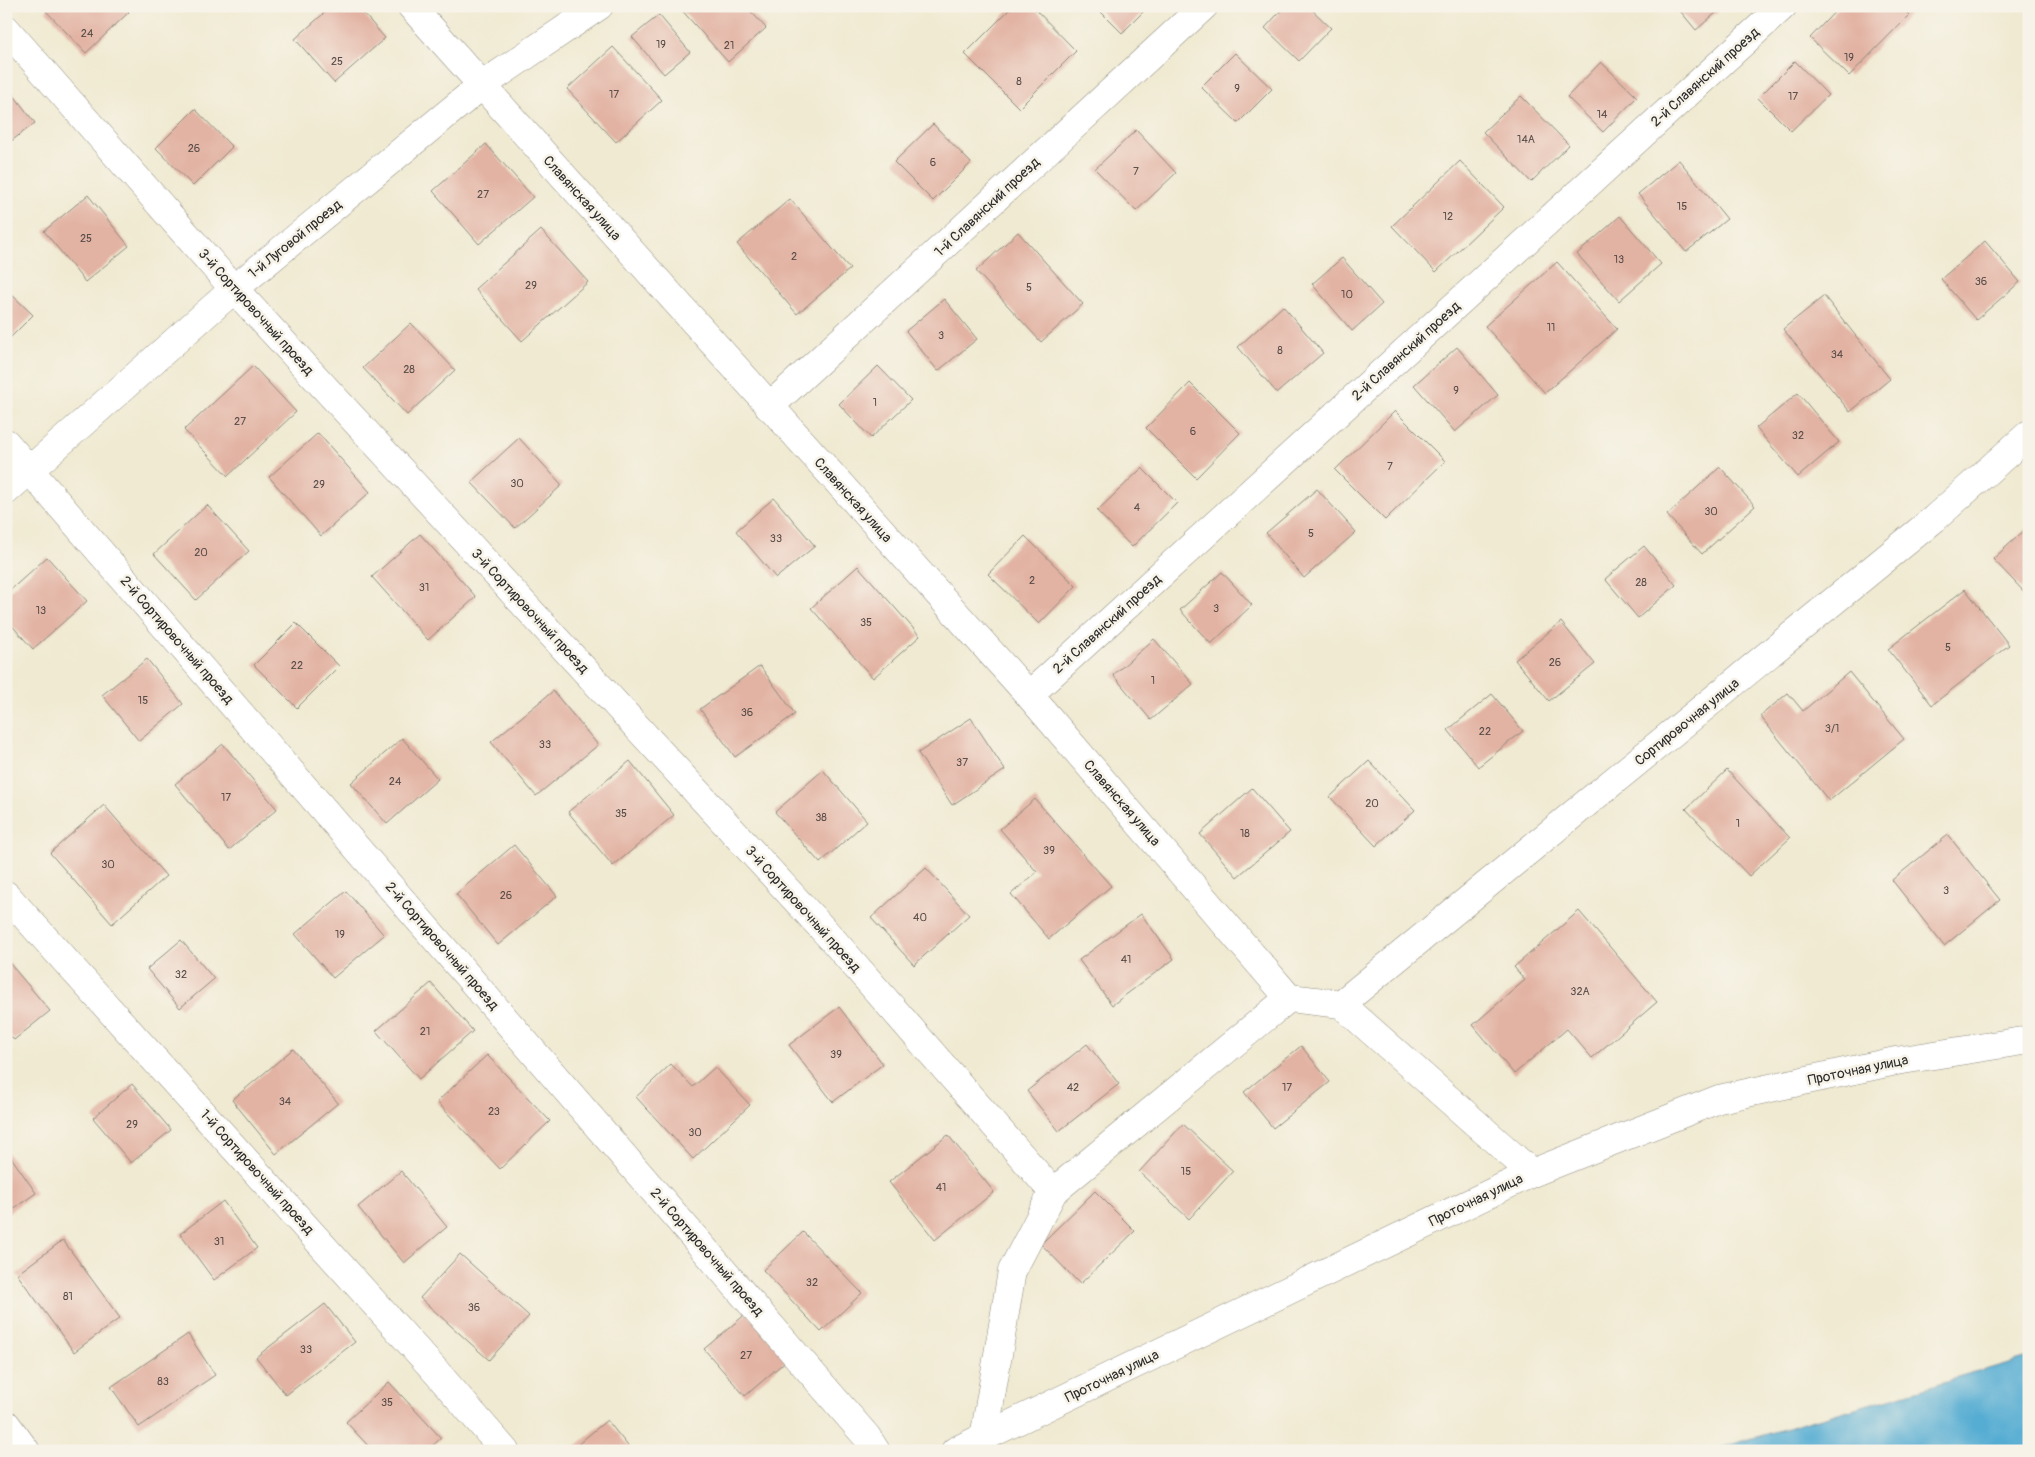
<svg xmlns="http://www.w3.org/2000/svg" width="2035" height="1457" font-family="Pangolin,sans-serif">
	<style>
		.water { fill: #56add3; stroke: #406c7f }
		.building { fill: #e2b2a3 }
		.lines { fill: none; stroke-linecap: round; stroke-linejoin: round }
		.minor-casing { stroke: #8e8a7e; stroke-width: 29 }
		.secondary-casing { stroke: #8e8a7e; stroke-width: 29 }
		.minor { stroke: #fff; stroke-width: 28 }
		.secondary { stroke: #fff; stroke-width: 28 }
		.labels { text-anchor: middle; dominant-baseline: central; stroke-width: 5; stroke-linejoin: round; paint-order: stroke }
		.number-label { font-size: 11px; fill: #594d49 }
		.street-label { font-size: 14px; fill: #2b2b2b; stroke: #f7f3e8 }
	</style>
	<rect width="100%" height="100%" fill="#f7f3e8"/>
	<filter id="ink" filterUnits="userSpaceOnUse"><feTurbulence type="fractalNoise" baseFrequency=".02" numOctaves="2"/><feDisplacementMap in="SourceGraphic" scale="10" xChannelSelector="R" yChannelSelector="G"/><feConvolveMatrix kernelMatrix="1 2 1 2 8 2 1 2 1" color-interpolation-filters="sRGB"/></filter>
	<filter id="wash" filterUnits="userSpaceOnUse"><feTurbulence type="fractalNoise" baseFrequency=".0096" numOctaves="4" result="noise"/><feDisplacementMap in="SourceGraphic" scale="20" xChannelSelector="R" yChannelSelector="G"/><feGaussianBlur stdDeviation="1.12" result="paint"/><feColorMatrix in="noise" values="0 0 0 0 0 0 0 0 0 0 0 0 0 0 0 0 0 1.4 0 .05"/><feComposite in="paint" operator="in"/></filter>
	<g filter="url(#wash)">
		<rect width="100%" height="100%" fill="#f0ead2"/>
		<path class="water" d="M2029,1357V1451H1709Z"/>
		<g id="blocks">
			<path class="building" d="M51,6H123L129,12L86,53L46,11Z
				M332,6H357L385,38L334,83L295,39Z
				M678,6H746L766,28L728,62Z
				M1013,6H1032L1076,51L1019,108L965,54Z
				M1095,6H1149L1122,33Z
				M1285,6H1308L1331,28L1299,61L1265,28Z
				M1676,6H1724L1696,30Z
				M1840,6H1900L1909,15L1849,76L1810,38Z
				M659,15L690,52L664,74L632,37Z
				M613,47L662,100L616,142L567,89Z
				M1235,53L1272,89L1238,123L1201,87Z
				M1795,61L1828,95L1791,131L1758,98Z
				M1601,62L1637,97L1603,132L1567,97Z
				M6,85L35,123L6,145Z
				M1521,96L1569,145L1531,182L1483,132Z
				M195,109L232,147L193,186L156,148Z
				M933,124L971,163L933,201L894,162Z
				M1136,130L1176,173L1136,211L1095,169Z
				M486,144L533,197L479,244L433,191Z
				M1679,160L1727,219L1686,252L1638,194Z
				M1460,161L1504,207L1436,272L1392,226Z
				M88,195L129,246L85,282L44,231Z
				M790,199L850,269L797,314L737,244Z
				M1620,216L1661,264L1619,301L1577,254Z
				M541,230L588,282L522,341L475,289Z
				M1018,232L1083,304L1041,342L976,271Z
				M1985,241L2020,282L1976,320L1941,279Z
				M1342,258L1382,304L1352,331L1312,284Z
				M1557,262L1617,329L1545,393L1485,326Z
				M6,289L33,315L6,342Z
				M1824,296L1890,379L1850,412L1783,329Z
				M944,299L977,339L938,371L906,331Z
				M1283,306L1323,353L1277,393L1238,347Z
				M411,323L455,370L407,415L363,368Z
				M1457,347L1498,395L1455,432L1414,385Z
				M253,366L296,412L228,476L184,430Z
				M878,366L911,400L871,438L839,404Z
				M1190,383L1240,433L1196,478L1146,428Z
				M1798,393L1839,442L1798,477L1756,428Z
				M1395,411L1445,461L1385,520L1335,470Z
				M318,433L370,492L321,536L269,477Z
				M519,438L562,485L515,528L471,482Z
				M1720,467L1755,506L1702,554L1667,515Z
				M1142,468L1177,503L1132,547L1097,511Z
				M1317,489L1356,532L1304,578L1266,533Z
				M774,498L815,546L776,578L736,531Z
				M207,505L249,551L196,600L154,554Z
				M2029,526V597L1993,559Z
				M420,534L476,597L428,640L372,577Z
				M1025,536L1076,586L1039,624L988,574Z
				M1644,546L1676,585L1638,618L1605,579Z
				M47,557L87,601L33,649L6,619V594Z
				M858,566L920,636L873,678L811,608Z
				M1222,572L1252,605L1211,644L1180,610Z
				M1965,589L2009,645L1932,705L1888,649Z
				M1561,622L1595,664L1549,701L1515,660Z
				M296,623L339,666L297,708L254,665Z
				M1154,639L1193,684L1151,720L1113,675Z
				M147,659L183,704L139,741L102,695Z
				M760,666L795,714L735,757L700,709Z
				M1849,672L1904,739L1829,801L1760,716L1788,693L1803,711Z
				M553,691L598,745L536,796L491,742Z
				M1492,694L1523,731L1478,767L1448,730Z
				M971,718L1005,770L952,805L918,753Z
				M402,738L438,779L387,824L351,783Z
				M223,744L277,809L229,850L175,784Z
				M630,761L674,815L613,866L568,812Z
				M1369,761L1415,810L1376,846L1330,797Z
				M823,770L867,821L820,863L775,812Z
				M1727,770L1790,838L1749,876L1686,809Z
				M1252,788L1290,832L1237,877L1200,834Z
				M1035,799L1111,886L1049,939L1011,894L1037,872L1000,829Z
				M104,805L166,876L112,924L50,853Z
				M1948,835L2000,900L1944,946L1892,880Z
				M514,845L557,896L498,945L456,894Z
				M926,868L969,915L914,965L871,918Z
				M346,891L384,935L333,978L295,934Z
				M1579,911L1657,1002L1592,1058L1567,1029L1514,1074L1473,1025L1525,980L1514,967Z
				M1141,914L1174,959L1112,1005L1079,960Z
				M181,940L214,979L180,1008L147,969Z
				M6,959L50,1011L14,1040L6,1031Z
				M431,983L473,1031L419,1079L376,1031Z
				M839,1007L883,1064L833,1102L789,1045Z
				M1087,1044L1119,1084L1059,1131L1027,1091Z
				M1301,1046L1330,1082L1273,1128L1244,1092Z
				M293,1049L338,1103L276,1154L232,1100Z
				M487,1055L550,1121L500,1169L437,1102Z
				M671,1064L693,1087L715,1067L750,1105L693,1159L636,1097Z
				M132,1084L171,1130L131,1163L93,1118Z
				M1183,1124L1233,1171L1189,1219L1139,1172Z
				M948,1135L994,1192L935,1240L889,1182Z
				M6,1150L36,1193L6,1214Z
				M401,1171L447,1227L404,1263L358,1207Z
				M1095,1191L1135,1231L1080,1284L1041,1244Z
				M223,1201L257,1248L214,1280L180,1234Z
				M803,1232L862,1293L821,1332L763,1270Z
				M63,1240L120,1318L74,1352L17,1274Z
				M460,1254L529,1316L489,1360L420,1298Z
				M325,1304L355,1342L286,1395L256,1357Z
				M747,1313L787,1360L745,1396L704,1349Z
				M188,1334L215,1375L139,1427L111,1387Z
				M389,1382L441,1438L427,1451H373L346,1422Z
				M607,1420L632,1451H570Z"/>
		</g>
	</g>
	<g filter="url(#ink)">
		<use href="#blocks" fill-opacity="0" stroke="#8e8a7e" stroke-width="1"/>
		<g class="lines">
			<defs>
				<path id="minor" d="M411,6L1029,695L1289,998
					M6,29L234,289L832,939L1053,1192
					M769,407L1204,6
					M6,443L867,1437L876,1451
					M6,491L234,289L481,86L599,6
					M1029,695L1783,6
					M6,895L432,1367L505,1451
					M1341,1004L1934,519L2029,434
					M984,1438L1012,1271L1053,1192L1289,998L1341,1004L1532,1173"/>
				<path id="secondary" d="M6,1424L26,1451
					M955,1451L1532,1173L1719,1099L1896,1061L2029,1040"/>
			</defs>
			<use href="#minor" class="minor-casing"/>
			<use href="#secondary" class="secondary-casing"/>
			<use href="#minor" class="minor"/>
			<use href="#secondary" class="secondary"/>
		</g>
	</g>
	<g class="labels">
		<g class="number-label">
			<text x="87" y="33">24</text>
			<text x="661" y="44">19</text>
			<text x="729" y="45">21</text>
			<text x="1849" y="57">19</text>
			<text x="337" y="61">25</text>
			<text x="1019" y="81">8</text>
			<text x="1237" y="88">9</text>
			<text x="614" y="94">17</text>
			<text x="1793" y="96">17</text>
			<text x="1602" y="114">14</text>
			<text x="1526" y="139">14А</text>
			<text x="194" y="148">26</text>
			<text x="933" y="162">6</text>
			<text x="1136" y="171">7</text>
			<text x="483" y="194">27</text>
			<text x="1682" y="206">15</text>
			<text x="1448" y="216">12</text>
			<text x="86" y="238">25</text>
			<text x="794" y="256">2</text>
			<text x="1619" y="259">13</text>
			<text x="1981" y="281">36</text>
			<text x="531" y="285">29</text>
			<text x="1029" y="287">5</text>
			<text x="1347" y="294">10</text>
			<text x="1551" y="327">11</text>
			<text x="941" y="335">3</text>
			<text x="1280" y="350">8</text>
			<text x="1837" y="354">34</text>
			<text x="409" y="369">28</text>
			<text x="1456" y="390">9</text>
			<text x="875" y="402">1</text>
			<text x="240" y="421">27</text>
			<text x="1193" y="431">6</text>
			<text x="1798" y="435">32</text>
			<text x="1390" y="466">7</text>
			<text x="517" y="483">30</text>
			<text x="319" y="484">29</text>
			<text x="1137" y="507">4</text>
			<text x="1711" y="511">30</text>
			<text x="1311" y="533">5</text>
			<text x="776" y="538">33</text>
			<text x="201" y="552">20</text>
			<text x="1032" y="580">2</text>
			<text x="1641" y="582">28</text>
			<text x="424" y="587">31</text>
			<text x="1216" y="608">3</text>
			<text x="41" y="610">13</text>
			<text x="866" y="622">35</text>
			<text x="1948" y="647">5</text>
			<text x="1555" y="662">26</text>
			<text x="297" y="665">22</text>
			<text x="1153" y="680">1</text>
			<text x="143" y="700">15</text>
			<text x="747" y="712">36</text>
			<text x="1832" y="728">3/1</text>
			<text x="1485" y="731">22</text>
			<text x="545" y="744">33</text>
			<text x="962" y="762">37</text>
			<text x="395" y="781">24</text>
			<text x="226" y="797">17</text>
			<text x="1372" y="803">20</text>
			<text x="621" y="813">35</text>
			<text x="821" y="817">38</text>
			<text x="1738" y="823">1</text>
			<text x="1245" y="833">18</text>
			<text x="1049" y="850">39</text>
			<text x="108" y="864">30</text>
			<text x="1946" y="890">3</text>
			<text x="506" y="895">26</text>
			<text x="920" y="917">40</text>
			<text x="340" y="934">19</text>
			<text x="1126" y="959">41</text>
			<text x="181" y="974">32</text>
			<text x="1580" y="991">32А</text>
			<text x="425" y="1031">21</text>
			<text x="836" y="1054">39</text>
			<text x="1073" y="1087">42</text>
			<text x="1287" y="1087">17</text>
			<text x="285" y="1101">34</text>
			<text x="494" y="1111">23</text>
			<text x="132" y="1124">29</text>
			<text x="695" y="1132">30</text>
			<text x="1186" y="1171">15</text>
			<text x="941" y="1187">41</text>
			<text x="219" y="1241">31</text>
			<text x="812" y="1282">32</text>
			<text x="68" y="1296">81</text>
			<text x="474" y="1307">36</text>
			<text x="306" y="1349">33</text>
			<text x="746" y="1355">27</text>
			<text x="163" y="1381">83</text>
			<text x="387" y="1402">35</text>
		</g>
		<g class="street-label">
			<text transform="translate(1705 77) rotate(-42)">2-й Славянский проезд</text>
			<text transform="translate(582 198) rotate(48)">Славянская улица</text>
			<text transform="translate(987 207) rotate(-43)">1-й Славянский проезд</text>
			<text transform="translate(295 239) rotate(-39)">1-й Луговой проезд</text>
			<text transform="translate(256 312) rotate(48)">3-й Сортировочный проезд</text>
			<text transform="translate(1406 351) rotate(-42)">2-й Славянский проезд</text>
			<text transform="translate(853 500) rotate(48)">Славянская улица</text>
			<text transform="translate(530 611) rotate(47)">3-й Сортировочный проезд</text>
			<text transform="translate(1107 624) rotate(-42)">2-й Славянский проезд</text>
			<text transform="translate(177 640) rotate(49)">2-й Сортировочный проезд</text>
			<text transform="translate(1687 722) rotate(-39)">Сортировочная улица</text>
			<text transform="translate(1122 803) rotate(49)">Славянская улица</text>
			<text transform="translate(803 909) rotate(48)">3-й Сортировочный проезд</text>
			<text transform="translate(442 946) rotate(49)">2-й Сортировочный проезд</text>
			<text transform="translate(1858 1070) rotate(-12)">Проточная улица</text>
			<text transform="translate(257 1172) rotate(48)">1-й Сортировочный проезд</text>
			<text transform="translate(1476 1200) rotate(-26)">Проточная улица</text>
			<text transform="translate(707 1252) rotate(49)">2-й Сортировочный проезд</text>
			<text transform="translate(1112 1376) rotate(-26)">Проточная улица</text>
		</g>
	</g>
	<rect width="2035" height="1457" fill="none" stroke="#f7f3e8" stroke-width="25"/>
</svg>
